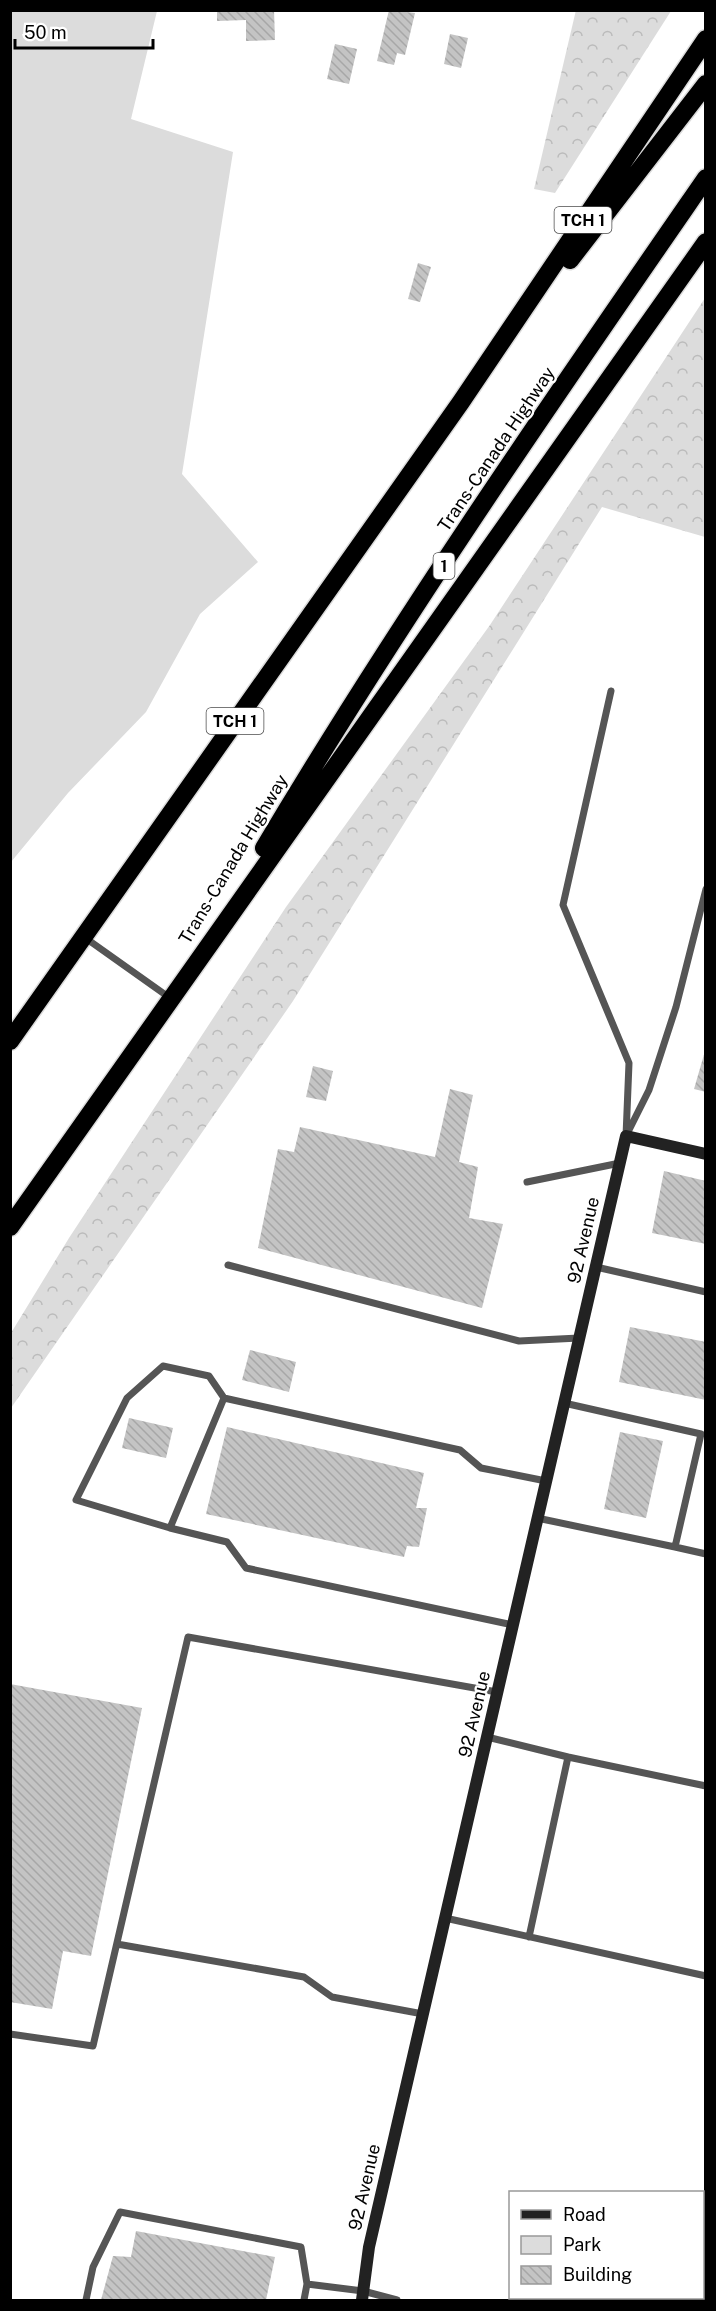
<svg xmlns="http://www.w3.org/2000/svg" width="716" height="2311" font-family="'Public Sans',sans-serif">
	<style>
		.green { fill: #dcdcdc }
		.forest { fill: url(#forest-crowns) }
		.building { fill: url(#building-back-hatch) }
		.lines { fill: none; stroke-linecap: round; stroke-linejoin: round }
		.highway-casing { stroke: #dbdbdb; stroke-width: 21 }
		.lane { stroke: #555; stroke-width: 7 }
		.secondary { stroke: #222; stroke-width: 12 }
		.highway { stroke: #000; stroke-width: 18 }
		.labels { text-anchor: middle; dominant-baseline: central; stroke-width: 4.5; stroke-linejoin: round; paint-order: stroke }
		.shield { fill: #fff; stroke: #4c4c4c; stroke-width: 1.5 }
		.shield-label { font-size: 16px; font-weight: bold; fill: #000 }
		.street-label { font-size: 18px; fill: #000; stroke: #fff }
	</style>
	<defs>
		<pattern id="forest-crowns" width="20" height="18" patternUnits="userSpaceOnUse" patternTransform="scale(1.5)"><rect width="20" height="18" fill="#dcdcdc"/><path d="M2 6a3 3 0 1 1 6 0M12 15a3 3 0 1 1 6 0" fill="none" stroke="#bbb"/></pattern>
		<pattern id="building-back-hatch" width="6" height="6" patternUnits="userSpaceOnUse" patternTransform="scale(1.5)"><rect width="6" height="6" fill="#c4c4c4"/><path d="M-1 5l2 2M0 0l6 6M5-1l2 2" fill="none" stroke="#a7a7a7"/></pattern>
	</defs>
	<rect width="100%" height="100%" fill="#fff"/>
	<path class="green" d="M11,10L157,11L131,119L233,152L182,474L258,562L200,614L146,712L68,793L11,862Z"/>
	<path class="forest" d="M576,10L671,11L555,193L534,189Z
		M705,298V537L602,507L293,1001L11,1408V1333L69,1238L286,907L490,625Z"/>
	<path class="building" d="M217,10H274L275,40L246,41V20L217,21Z
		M389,10L415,13L405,55L397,53L394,65L377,61Z
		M450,34L468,38L461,68L444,64Z
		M335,44L357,49L349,84L327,79Z
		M418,263L431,267L420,302L408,299Z
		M705,1051H706V1092L694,1089Z
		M313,1066L333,1071L326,1101L306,1097Z
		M450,1089L473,1095L459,1162L478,1167L469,1218L503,1224L482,1308L258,1248L278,1149L294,1152L300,1127L435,1157Z
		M664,1171L706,1181V1244L652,1233Z
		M630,1327L706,1342V1400L619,1382Z
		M250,1350L296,1362L289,1392L242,1380Z
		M129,1418L173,1428L166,1458L122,1448Z
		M227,1427L424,1473L416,1508H427L419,1547L407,1546L404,1557L206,1514Z
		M620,1432L663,1441L646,1518L604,1509Z
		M10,1684L142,1708L91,1956L63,1951L52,2009L10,2002Z
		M136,2231L275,2257L266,2300H101L113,2256L131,2257Z"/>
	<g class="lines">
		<defs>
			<path id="highway" d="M570,260L706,84
				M264,848C401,618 554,398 706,178
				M10,1041L461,402L706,39
				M10,1227L706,242"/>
		</defs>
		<use href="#highway" class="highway-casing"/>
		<path class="lane" d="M611,691L563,905L629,1063L626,1136
			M84,937L170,998
			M627,1134L649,1090L676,1007L706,889
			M527,1182L620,1163
			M228,1265L519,1341L579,1338
			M596,1267L706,1292
			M537,1518L675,1547L701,1434L564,1403
			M170,1528L76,1500L127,1398L163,1366L209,1376L224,1398
			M675,1547L706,1554
			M513,1625L246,1568L227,1542L170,1528L224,1398L460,1450L481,1468L546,1481
			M487,1737L568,1757
			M445,1918L706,1976
			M529,1937L568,1757L706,1786
			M117,1944L304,1977L332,1997L423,2014
			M10,2034L93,2046L188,1637L497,1692
			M86,2300L93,2267L120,2212L301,2247L307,2284
			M304,2300L307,2284L363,2291L397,2300"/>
		<path class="secondary" d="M362,2300L369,2247L626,1136L706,1154"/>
		<use href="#highway" class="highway"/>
	</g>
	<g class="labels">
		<g class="shield">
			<rect x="554.5" y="207" width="57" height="26" rx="4.5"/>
			<rect x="433.5" y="553" width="21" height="26" rx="4.5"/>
			<rect x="206.5" y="708" width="57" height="26" rx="4.5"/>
		</g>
		<g class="shield-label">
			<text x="583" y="220">TCH 1</text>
			<text x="444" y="566">1</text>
			<text x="235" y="721">TCH 1</text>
		</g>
		<g class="street-label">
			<text transform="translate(496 449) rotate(-56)">Trans-Canada Highway</text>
			<text transform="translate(233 859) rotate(-59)">Trans-Canada Highway</text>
			<text transform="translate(583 1240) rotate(-77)">92 Avenue</text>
			<text transform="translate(474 1714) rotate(-77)">92 Avenue</text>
			<text transform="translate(364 2187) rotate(-77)">92 Avenue</text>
		</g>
	</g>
	<rect width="716" height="2311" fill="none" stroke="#000000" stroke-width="24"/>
	<rect x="509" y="2191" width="195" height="108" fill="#ffffff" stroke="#999999" stroke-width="1.5"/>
	<rect x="521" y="2210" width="30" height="9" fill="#222222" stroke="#999999" stroke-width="1.5"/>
	<text x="563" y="2221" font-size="18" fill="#000000">Road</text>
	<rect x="521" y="2236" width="30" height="18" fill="#dcdcdc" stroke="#999999" stroke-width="1.5"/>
	<text x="563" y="2251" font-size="18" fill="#000000">Park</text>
	<rect x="521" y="2266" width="30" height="18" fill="url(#building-back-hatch)" stroke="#999999" stroke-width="1.5"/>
	<text x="563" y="2281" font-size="18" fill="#000000">Building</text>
	<path d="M15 39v9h138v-9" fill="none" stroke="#000000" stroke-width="3"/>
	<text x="24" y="39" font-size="18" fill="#000000" stroke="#ffffff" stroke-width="4.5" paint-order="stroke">50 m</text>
</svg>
